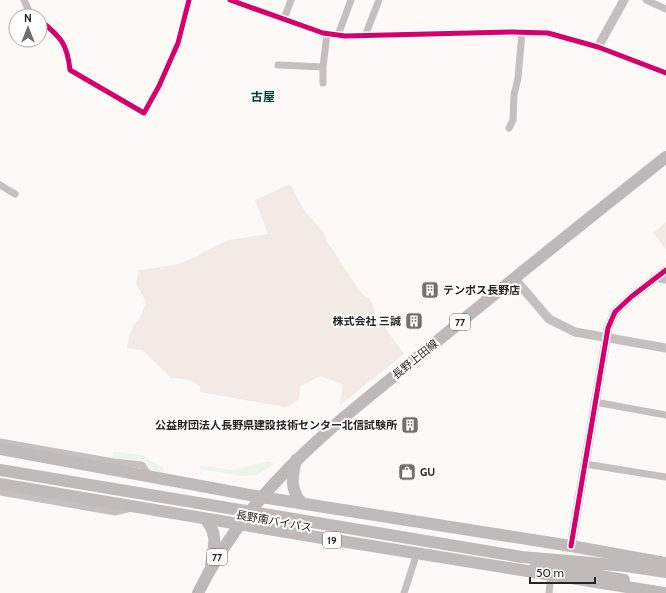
<svg xmlns="http://www.w3.org/2000/svg" width="666" height="593" font-family="Cabin,'Noto Sans JP',sans-serif">
	<style>
		.industrial { fill: #f3eae6 }
		.green { fill: #edf5e8 }
		.lines { fill: none; stroke-linecap: round; stroke-linejoin: round }
		.minor { stroke: #c5bfbe; stroke-width: 7 }
		.tertiary { stroke: #c5bfbe; stroke-width: 9 }
		.primary { stroke: #beb8b6; stroke-width: 12 }
		.trunk { stroke: #c0bab8; stroke-width: 12 }
		.trunk-bridge { stroke: #c0bab8; stroke-width: 12 }
		.cycleway-casing { stroke: #fff; stroke-width: 8 }
		.cycleway { stroke: #d6006c; stroke-width: 5 }
		.labels { text-anchor: middle; dominant-baseline: central; stroke-width: 4; stroke-linejoin: round; paint-order: stroke }
		.shield { fill: #fff; stroke: #686665; stroke-width: 1 }
		.shield-label { font-size: 10px; font-weight: bold; fill: #272523 }
		.poi-label { font-size: 11px; font-weight: bold; fill: #272523; stroke: #fff; text-anchor: start }
		.street-label { font-size: 11px; fill: #272523; stroke: #fff }
		.neighbourhood-label { font-size: 12px; font-weight: bold; fill: #023e33; stroke: #fff }
	</style>
	<rect width="100%" height="100%" fill="#fcf9f7"/>
	<path class="industrial" d="M290,184L304,210L325,234L328,243L355,284L364,296L369,298L373,305L379,324L383,325L404,354L340,405L343,384L320,376L300,387L299,399L289,406L285,407L200,392V386L186,379L171,378L142,350L127,348L129,335L134,325L141,316L146,301L136,284L139,270L175,265L198,256L203,252L229,240L268,234L255,200Z
		M666,222V249L653,233Z"/>
	<path class="green" d="M113,452L142,455L164,469L163,475L153,469L143,460L112,458Z
		M269,461L274,464L257,475L243,476L199,469L201,466L234,470Z"/>
	<g class="lines">
		<path class="minor" d="M24,0L29,11L36,16
			M230,0L323,33L345,36L512,32L548,33L598,47L666,73
			M646,0L666,9
			M284,19L291,0
			M40,20C60,37 67,42 70,70L144,113L159,86L178,43L189,0
			M338,35L351,0
			M365,36L379,0
			M278,65L323,67L327,33
			M323,67V83
			M509,128L513,120L514,95L518,78L522,32
			M0,185L15,194
			M654,278L666,280
			M595,402L666,415
			M0,442L114,462L142,465L149,475
			M585,464L666,477
			M0,492L115,512L131,508
			M404,593L417,553
			M549,593L551,575"/>
		<path class="tertiary" d="M598,47L624,0
			M514,278L549,319L575,332L666,348
			M571,546L608,328L615,312L631,297L666,270"/>
		<path class="primary" d="M198,593C250,486 339,421 429,348C507,283 587,220 666,157"/>
		<path class="trunk" d="M0,449L261,497L571,546L666,563
			M296,460C292,476 290,490 301,502
			M0,484L316,537L664,593
			M204,518C219,532 214,548 211,565
			M626,566L666,572"/>
		<path class="trunk-bridge" d="M0,470L522,557L626,566
			M536,565L624,580"/>
		<defs>
			<path id="cycleway" d="M230,0L323,33L345,36L512,32L548,33L598,47L666,73
				M40,20C60,37 67,42 70,70L144,113L159,86L178,43L189,0
				M571,546L608,328L615,312L631,297L666,270"/>
		</defs>
		<use href="#cycleway" class="cycleway-casing"/>
		<use href="#cycleway" class="cycleway"/>
	</g>
	<defs>
		<symbol id="building-square" viewBox="-11 -11 22 22"><rect x="-9" y="-9" width="18" height="18" rx="4" fill="#726f6d" stroke="#fff"/><path d="M-4-6H4V6H1V3H-1V6H-4ZM-2.5-4.3h1.7v1.8h-1.7ZM.8-4.3h1.7v1.8H.8ZM-2.5-1h1.7V.8h-1.7ZM.8-1h1.7V.8H.8Z" fill="#fff"/></symbol>
		<symbol id="shop-square" viewBox="-11 -11 22 22"><rect x="-9" y="-9" width="18" height="18" rx="4" fill="#726f6d" stroke="#fff"/><path d="M-5-2.5h2.3a2.7 3.5 0 0 1 5.4 0H5L5.5 6h-11ZM-1.5-2.5h3a1.5 2.3 0 0 0-3 0Z" fill="#fff"/></symbol>
	</defs>
	<g fill-rule="evenodd">
		<use href="#building-square" x="420" y="280" width="20" height="20"/>
		<use href="#building-square" x="404" y="311" width="20" height="20"/>
		<use href="#building-square" x="400" y="415" width="20" height="20"/>
		<use href="#shop-square" x="397" y="462" width="20" height="20"/>
	</g>
	<g class="labels">
		<g class="shield">
			<rect x="450" y="314" width="20" height="16" rx="3"/>
			<rect x="323" y="532" width="18" height="16" rx="3"/>
			<rect x="207" y="549" width="20" height="16" rx="3"/>
		</g>
		<g class="shield-label">
			<text x="460" y="322">77</text>
			<text x="332" y="540">19</text>
			<text x="217" y="557">77</text>
		</g>
		<g class="poi-label">
			<text x="443" y="290">テンポス長野店</text>
			<text x="401" y="321" text-anchor="end">株式会社 三誠</text>
			<text x="397" y="425" text-anchor="end">公益財団法人長野県建設技術センター北信試験所</text>
			<text x="420" y="472">GU</text>
		</g>
		<g class="street-label">
			<text transform="translate(415 359) rotate(-39)">長野上田線</text>
			<text transform="translate(274 521) rotate(10)">長野南バイパス</text>
		</g>
		<g class="neighbourhood-label">
			<text x="263" y="96">古屋</text>
		</g>
	</g>
	<g transform="translate(28 28)"><circle r="19" fill="#ffffff" stroke="#a9a8a7"/>
	<path d="M0-3L7 15L0 10L-7 15Z" fill="#726f6d"/>
	<text y="-6" font-size="11" font-weight="bold" text-anchor="middle" fill="#272523">N</text>
	</g>
	<path d="M530 577v6h65v-6" fill="none" stroke="#272523" stroke-width="2"/>
	<text x="536" y="577" font-size="12" fill="#272523" stroke="#ffffff" stroke-width="3" paint-order="stroke">50 m</text>
</svg>
